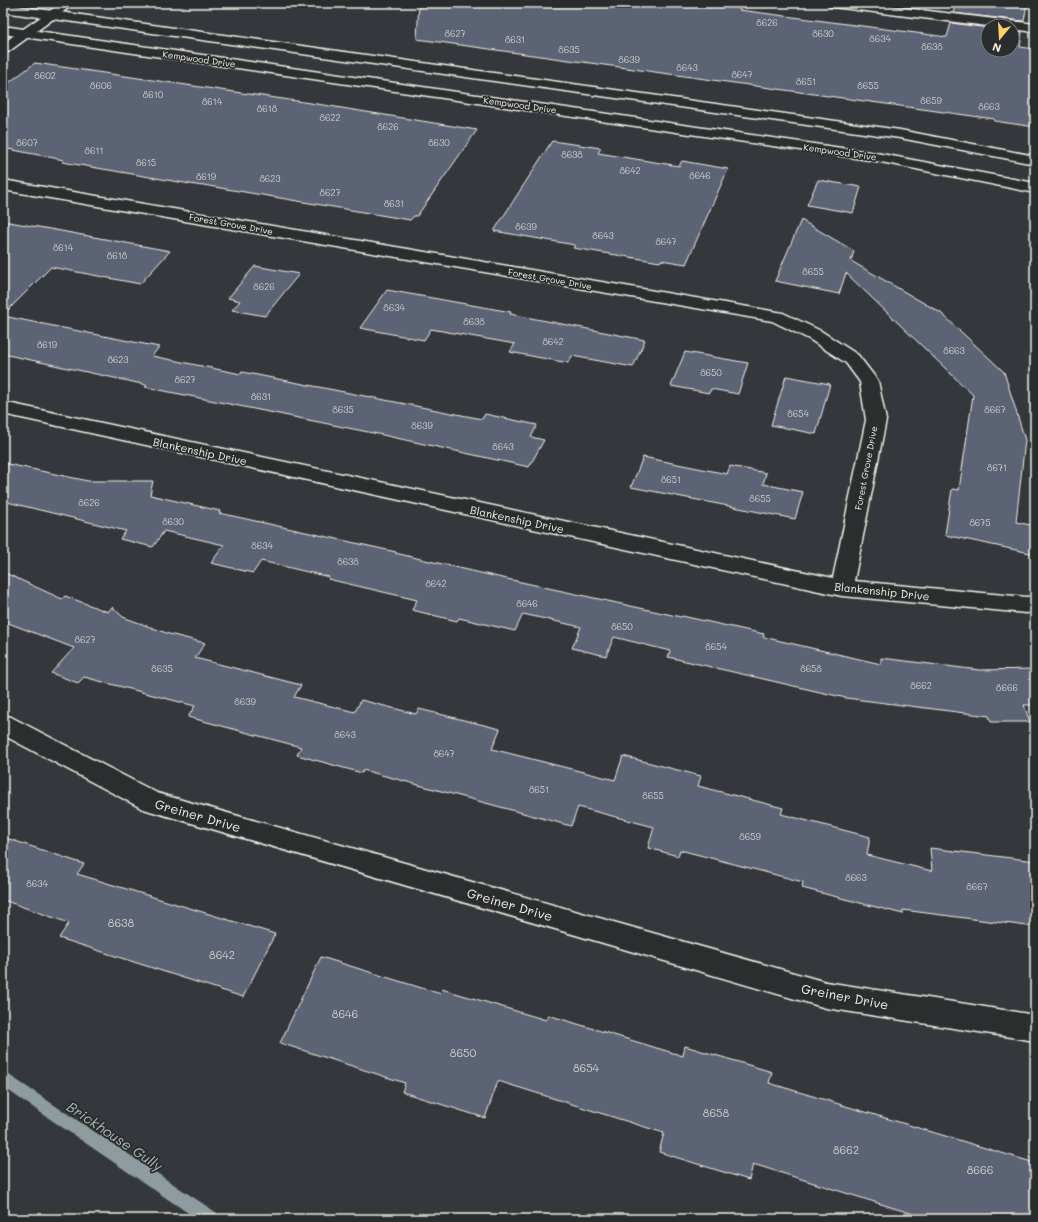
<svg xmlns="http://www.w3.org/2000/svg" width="1038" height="1222" font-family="Mali,sans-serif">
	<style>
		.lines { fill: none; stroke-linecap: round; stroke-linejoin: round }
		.stream { fill: #8f9c9f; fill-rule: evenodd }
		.building { fill: #5c6374; stroke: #f4f1e8 }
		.street-casing { stroke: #f4f1e8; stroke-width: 3 }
		.secondary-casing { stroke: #f4f1e8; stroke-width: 3 }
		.street { fill: #2a2d2e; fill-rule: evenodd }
		.secondary { fill: #2a2d2e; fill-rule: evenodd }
		.labels { text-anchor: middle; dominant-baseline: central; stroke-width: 3.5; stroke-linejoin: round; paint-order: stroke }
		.number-label { font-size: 9px; fill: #cececb }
		.far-street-label { font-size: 9px; fill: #f4f1e8; stroke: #2a2d2e }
		.street-label { font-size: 11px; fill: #f4f1e8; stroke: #2a2d2e }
		.near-number-label { font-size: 11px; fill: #cececb }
		.near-street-label { font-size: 13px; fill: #f4f1e8; stroke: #2a2d2e }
		.near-water-label { font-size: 14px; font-style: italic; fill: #b0b9b8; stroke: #2a2d2e }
	</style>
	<rect width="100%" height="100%" fill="#34383c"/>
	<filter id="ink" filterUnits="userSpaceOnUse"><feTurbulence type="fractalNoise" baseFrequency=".025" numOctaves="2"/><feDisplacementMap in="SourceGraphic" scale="8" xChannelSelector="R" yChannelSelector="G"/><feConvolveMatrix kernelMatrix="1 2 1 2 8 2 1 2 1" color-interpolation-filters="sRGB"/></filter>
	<g filter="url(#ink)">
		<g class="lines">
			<path class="stream" d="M3,1071L217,1213L219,1219H197L3,1087Z"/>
		</g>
		<path class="building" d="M419,3H743L739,10L947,37L951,23L988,28V50H1012V31L1022,32L1020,47L1035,49V127L994,121V119L417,39Z
			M956,3H1027L1024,21L953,13Z
			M35,63L317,104L477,130L417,216H414L410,220L203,185L202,186L144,176L62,162L64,160L3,148V87Z
			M552,141L601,148L598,153L679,166L682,161L728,169L686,264L661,260L660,262L573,248L575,245L494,231Z
			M818,180L861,187L853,213L807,205Z
			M801,220L854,251L851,261L941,313L1004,372L1025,440L1016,522L1035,526V554L945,535L952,489L959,490L973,395L846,273L839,294L775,281Z
			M3,221L50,229L170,251L140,284L51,267L3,315Z
			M255,266L299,274L265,316L232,310L240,301L228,298Z
			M387,290L511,312L510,314L645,340L633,367L572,356L568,363L510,352L515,344L431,329L424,340L360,328Z
			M3,316L159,347L152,356L241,374L242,372L482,419L485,414L537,425L531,437L544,440L529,467L378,434L145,387L147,385L3,354Z
			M685,352L748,363L738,394L711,389L709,393L671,386Z
			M786,376L830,384L816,434L771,425Z
			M643,457L727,474L730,466L766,473L763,484L803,492L795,519L631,487Z
			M3,463L88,481H153L150,495L220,511L219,513L396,552L395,553L498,577L681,617L682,616L764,634L763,637L881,664V658L979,670L1035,669V705H1024L1030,722H991L989,716L846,698L668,657L670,651L614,637L606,656L572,648L581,627L523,614L515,631L459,618L457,621L412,610L417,600L328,579L329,577L261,561L253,573L211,563L224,545L164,531L153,547L120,539L126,531L3,501Z
			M3,572L62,599L65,596L108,612L112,607L123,617L169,634L205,643L195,658L301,685L294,697L355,712L361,700L416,714L419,709L500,729L492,749L615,780L623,756L701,776L698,786L783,808L781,814L870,837L867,855L932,871L930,848L1035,861V927L903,910V914L802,888L803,882L680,850L678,856L648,848L654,827L578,807L571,826L363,770L362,773L297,755L301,747L188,717L195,706L84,677L78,683L51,673L74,648L3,621Z
			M3,837L84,864L77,874L275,934L243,997L59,938L69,923L3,900Z
			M321,957L441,994L442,989L546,1020L548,1015L683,1056L685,1046L772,1072L769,1083L1035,1163L1032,1219H929L753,1164L749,1180L659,1152L664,1133L498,1081L485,1118L402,1092L405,1083L280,1043Z"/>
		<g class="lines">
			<defs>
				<path id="street" d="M61,3H75L8,52L3,53V43Z
					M827,3H863L1035,24V32L1012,29V26H988L833,7L829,6Z
					M3,180L783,313L821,331L858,355L878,381L886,420L854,581L1026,597L1035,596V612L1026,613L842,596L3,414V402L833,578L866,420L860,382L846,363L809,339L772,321L3,190Z
					M3,715L11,717L157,793L826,982L1035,1015V1041L826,1008L150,811L141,808L3,735Z"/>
				<path id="secondary" d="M3,4L900,130L1035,156V164L900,138L3,12Z
					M3,26L876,153L1035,183V193L876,161L3,34Z"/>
			</defs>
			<use href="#street" class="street-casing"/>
			<use href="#secondary" class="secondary-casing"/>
			<use href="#street" class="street"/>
			<use href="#secondary" class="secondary"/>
		</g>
	</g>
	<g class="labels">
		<g class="number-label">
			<text x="767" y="22">8626</text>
			<text x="455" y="33">8627</text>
			<text x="823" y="33">8630</text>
			<text x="880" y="38">8634</text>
			<text x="515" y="39">8631</text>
			<text x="932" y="46">8638</text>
			<text x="569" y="49">8635</text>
			<text x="629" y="59">8639</text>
			<text x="687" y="67">8643</text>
			<text x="742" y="74">8647</text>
			<text x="45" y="75">8602</text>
			<text x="806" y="81">8651</text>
			<text x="101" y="85">8606</text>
			<text x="868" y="85">8655</text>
			<text x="153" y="94">8610</text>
			<text x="931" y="100">8659</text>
			<text x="212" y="101">8614</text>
			<text x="989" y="106">8663</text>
			<text x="267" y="108">8618</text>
			<text x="330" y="117">8622</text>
			<text x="388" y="126">8626</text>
			<text x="27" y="142">8607</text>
			<text x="439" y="142">8630</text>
			<text x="94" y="150">8611</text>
			<text x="572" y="154">8638</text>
			<text x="146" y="162">8615</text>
			<text x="630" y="170">8642</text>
			<text x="700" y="175">8646</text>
			<text x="206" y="176">8619</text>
			<text x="270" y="178">8623</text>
			<text x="330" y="192">8627</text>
			<text x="394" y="203">8631</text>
			<text x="526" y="226">8639</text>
			<text x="603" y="235">8643</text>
			<text x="666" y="241">8647</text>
			<text x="63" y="247">8614</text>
			<text x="117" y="255">8618</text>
			<text x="813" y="271">8655</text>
			<text x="264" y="286">8626</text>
			<text x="394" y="307">8634</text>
			<text x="474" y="321">8638</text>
			<text x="553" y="341">8642</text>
			<text x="47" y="344">8619</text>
			<text x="954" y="350">8663</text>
			<text x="118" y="359">8623</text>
			<text x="711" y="372">8650</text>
			<text x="185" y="379">8627</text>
			<text x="261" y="396">8631</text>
			<text x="343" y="409">8635</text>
			<text x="995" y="409">8667</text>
			<text x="798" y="413">8654</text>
			<text x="422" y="425">8639</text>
			<text x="503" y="446">8643</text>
			<text x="997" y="467">8671</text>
			<text x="671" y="479">8651</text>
			<text x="760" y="498">8655</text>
			<text x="89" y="502">8626</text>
			<text x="173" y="521">8630</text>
			<text x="980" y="522">8675</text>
			<text x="262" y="545">8634</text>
			<text x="348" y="561">8638</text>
			<text x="436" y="583">8642</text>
			<text x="527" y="603">8646</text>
			<text x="622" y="626">8650</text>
			<text x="85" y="639">8627</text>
			<text x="716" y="646">8654</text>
			<text x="162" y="668">8635</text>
			<text x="811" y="668">8658</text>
			<text x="921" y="685">8662</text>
			<text x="1007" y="687">8666</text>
			<text x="245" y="701">8639</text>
			<text x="345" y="734">8643</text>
			<text x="444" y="753">8647</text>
			<text x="539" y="789">8651</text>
			<text x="653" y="795">8655</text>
			<text x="750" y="836">8659</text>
			<text x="856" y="877">8663</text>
			<text x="37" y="883">8634</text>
			<text x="977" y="886">8667</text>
		</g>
		<g class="far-street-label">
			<text transform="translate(199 59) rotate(8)">Kempwood Drive</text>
			<text transform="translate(520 105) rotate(8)">Kempwood Drive</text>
			<text transform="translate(840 152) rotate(8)">Kempwood Drive</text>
			<text transform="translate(231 224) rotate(10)">Forest Grove Drive</text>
			<text transform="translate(550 279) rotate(10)">Forest Grove Drive</text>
			<text transform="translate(866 468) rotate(-79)">Forest Grove Drive</text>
		</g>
		<g class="street-label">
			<text transform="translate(200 451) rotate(12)">Blankenship Drive</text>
			<text transform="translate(517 519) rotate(12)">Blankenship Drive</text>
			<text transform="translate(882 591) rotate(6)">Blankenship Drive</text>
		</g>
		<g class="near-number-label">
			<text x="121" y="922">8638</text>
			<text x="222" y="954">8642</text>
			<text x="345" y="1013">8646</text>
			<text x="463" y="1052">8650</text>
			<text x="586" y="1067">8654</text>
			<text x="716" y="1112">8658</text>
			<text x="846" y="1149">8662</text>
			<text x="980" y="1169">8666</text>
		</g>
		<g class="near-street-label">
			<text transform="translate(198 815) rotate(16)">Greiner Drive</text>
			<text transform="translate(510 904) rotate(16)">Greiner Drive</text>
			<text transform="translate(845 996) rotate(11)">Greiner Drive</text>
		</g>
		<g class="near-water-label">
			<text transform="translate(115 1136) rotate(34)">Brickhouse Gully</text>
		</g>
	</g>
	<rect width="1038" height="1222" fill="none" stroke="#2a2d2e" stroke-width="16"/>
	<rect x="8" y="8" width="1022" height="1206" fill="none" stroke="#f4f1e8" stroke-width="1.5" filter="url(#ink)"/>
	<g transform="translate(1000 38) rotate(198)"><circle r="19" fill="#2a2d2e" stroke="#7b7b78"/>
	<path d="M0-3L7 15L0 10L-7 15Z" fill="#ffd166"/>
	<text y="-6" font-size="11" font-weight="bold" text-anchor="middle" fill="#f4f1e8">N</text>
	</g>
</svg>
